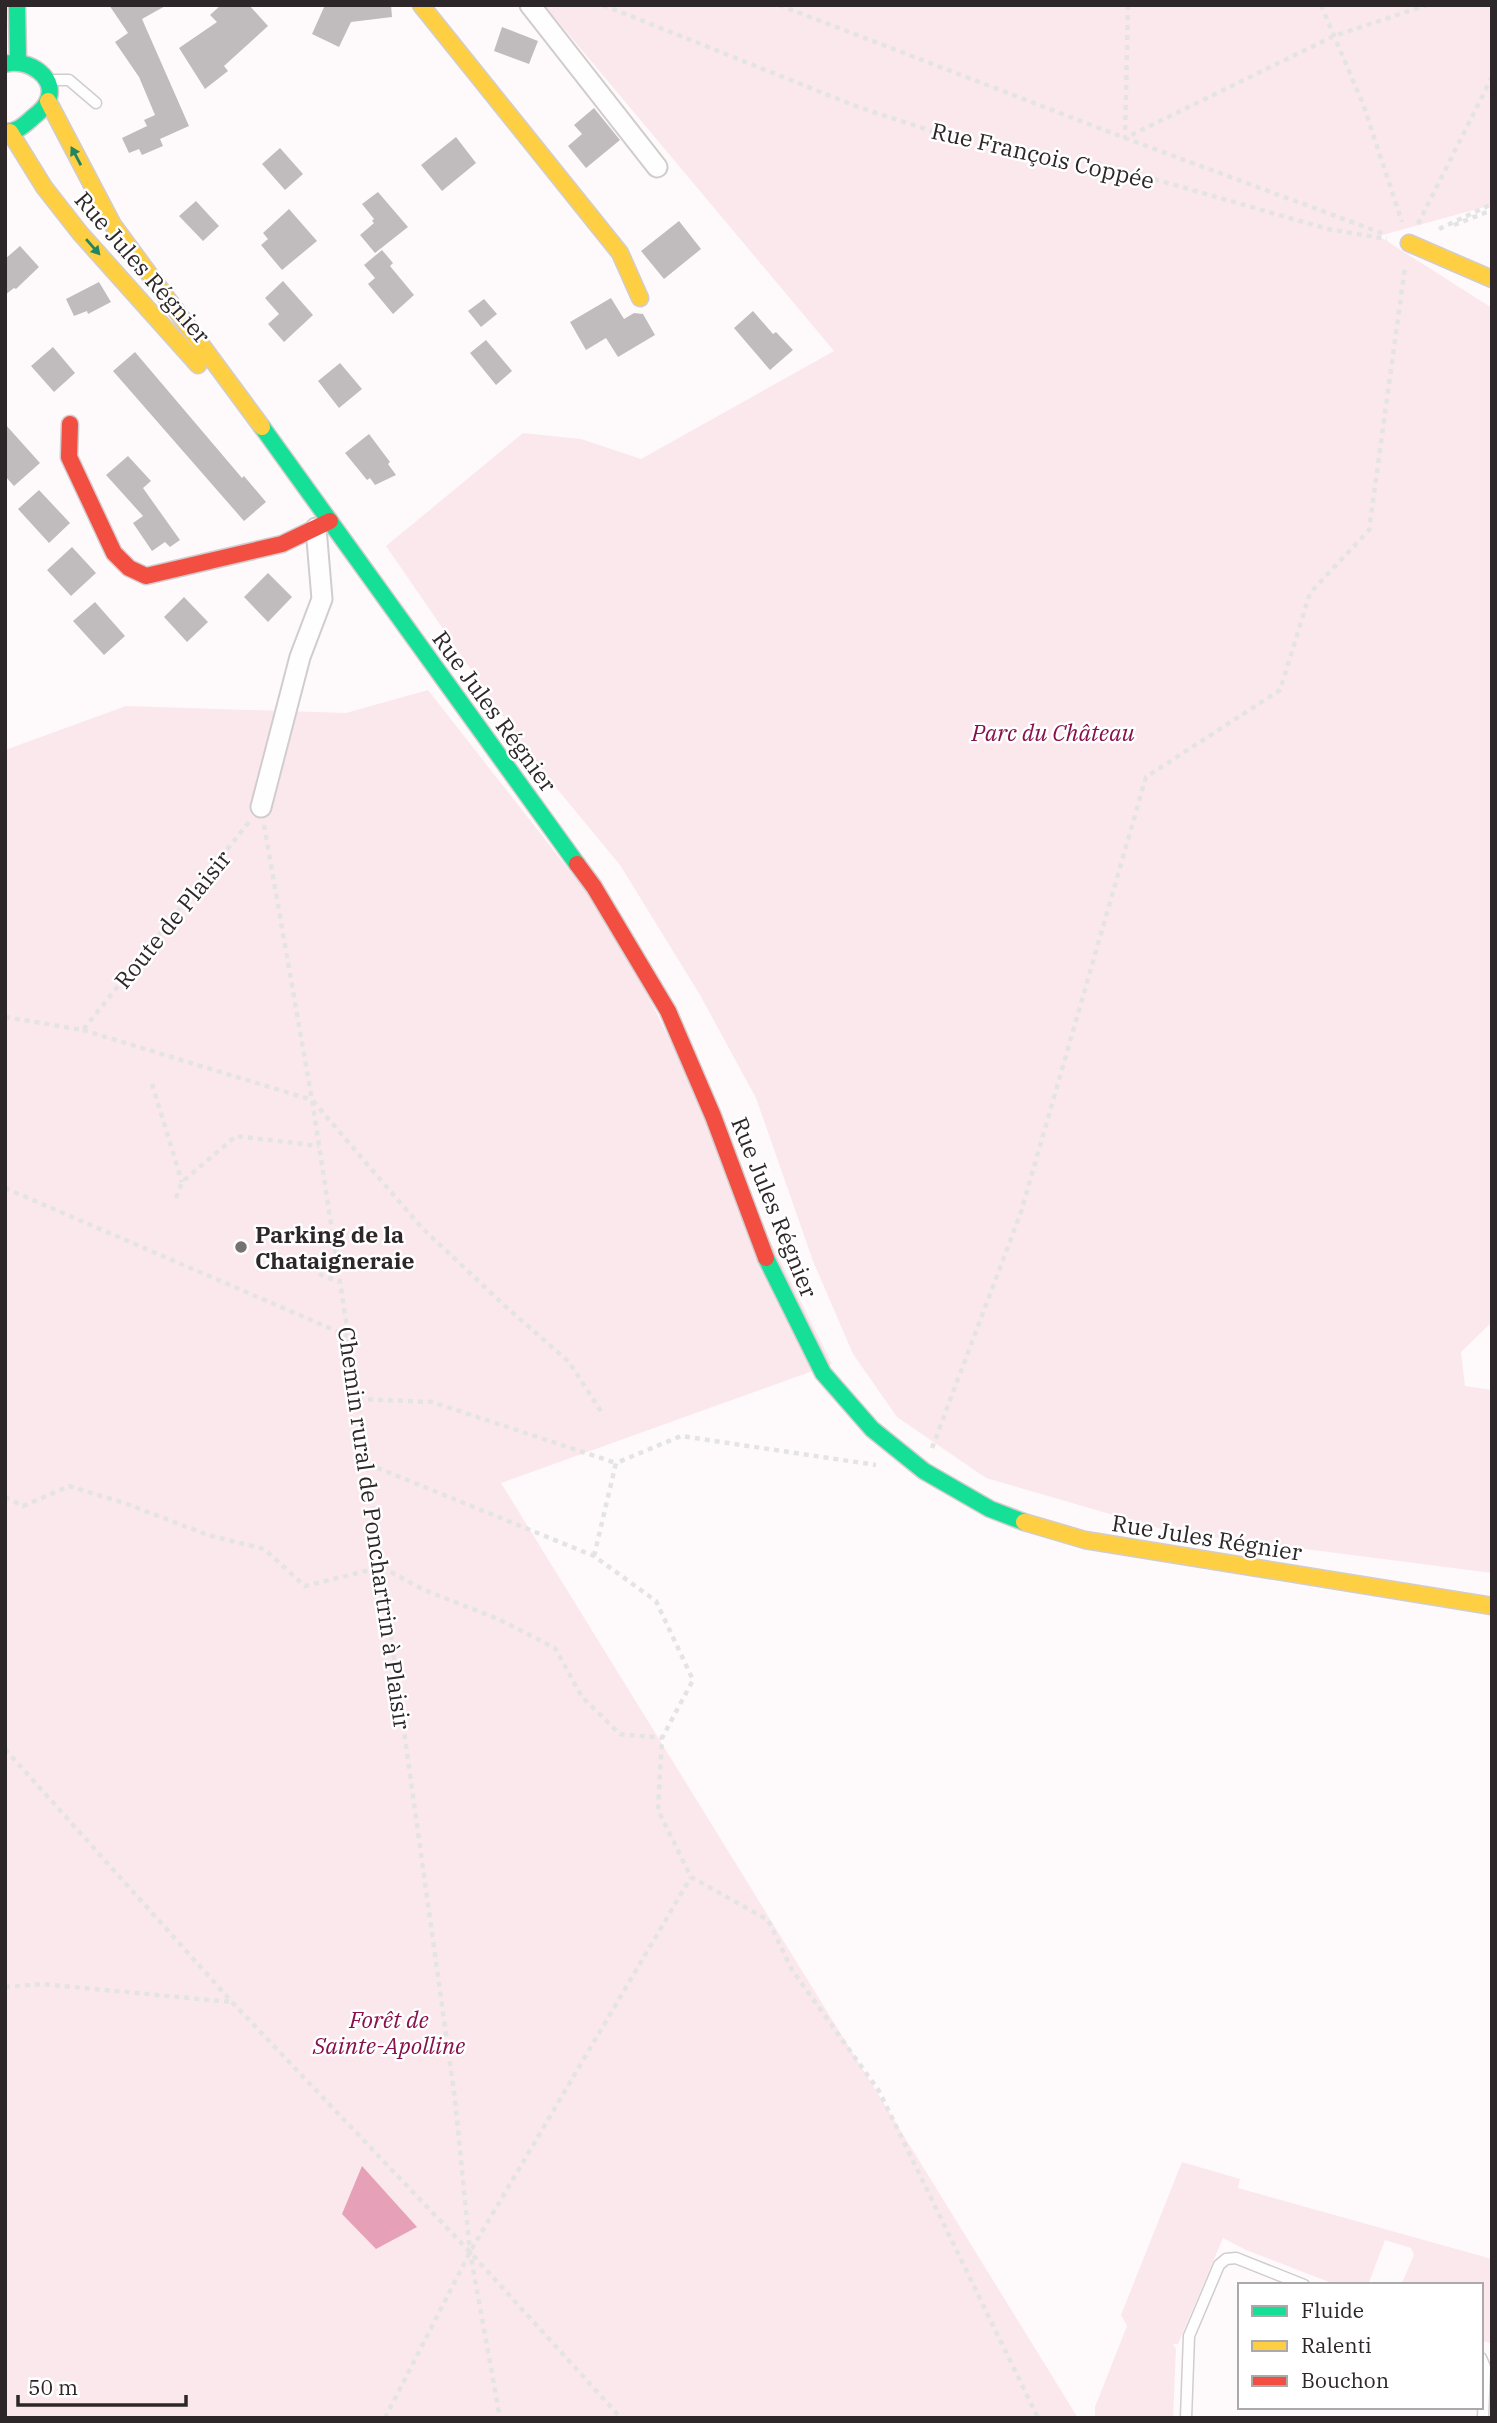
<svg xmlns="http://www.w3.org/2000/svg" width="1497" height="2423" font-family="'IBM Plex Serif',serif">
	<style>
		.green { fill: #fbe8ed }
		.water { fill: #e6a0b8 }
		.building { fill: #c0bcbd }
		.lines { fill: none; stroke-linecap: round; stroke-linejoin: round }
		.lane-casing { stroke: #d1cdce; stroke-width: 13 }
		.street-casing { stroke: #d1cdce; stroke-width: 23 }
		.fast-casing { stroke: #d1cdce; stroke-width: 19 }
		.slow-casing { stroke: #d1cdce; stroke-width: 19 }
		.jam-casing { stroke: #d1cdce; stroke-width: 19 }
		.path { stroke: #e4e4e4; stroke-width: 4.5; stroke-dasharray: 5 5; stroke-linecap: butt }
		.lane { stroke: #fffefe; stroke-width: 10 }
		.street { stroke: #fffefe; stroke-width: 19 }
		.fast { stroke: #16e098; stroke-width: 16 }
		.slow { stroke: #ffcf43; stroke-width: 16 }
		.jam { stroke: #f24e42; stroke-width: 16 }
		.oneway { fill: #228460 }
		.poi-dot { fill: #767172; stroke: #fff; stroke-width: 2.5 }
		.labels { text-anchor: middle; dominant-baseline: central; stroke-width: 5; stroke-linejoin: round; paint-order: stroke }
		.street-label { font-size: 23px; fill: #2d2729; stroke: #fff }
		.park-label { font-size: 23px; font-style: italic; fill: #89114b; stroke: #fff }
		.poi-label { font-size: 23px; font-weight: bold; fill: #2d2729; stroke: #fff; text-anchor: start }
	</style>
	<rect width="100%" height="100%" fill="#fefafb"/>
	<path class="green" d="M544,5H1492V205L1379,236L1492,308V1322L1461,1352L1465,1386L1492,1390V1573L1172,1532L986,1478L897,1417L853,1354L813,1261L756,1098L700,995L620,865L534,761L386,546L523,433L581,439L641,459L834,351Z
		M428,690L613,926L832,1364L501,1483L1078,2418H5V750L126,706L346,713Z
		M1182,2162L1240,2179L1238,2188L1492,2259V2344L1481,2340V2285H1401L1414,2255L1411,2248L1385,2240L1368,2285H1337L1246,2250L1223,2238L1178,2344H1173L1176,2349L1173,2418H1095V2407L1127,2326L1121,2315Z"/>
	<path class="water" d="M362,2166L417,2227L376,2249L342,2214Z"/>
	<path class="building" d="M109,5H167L142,19L189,126L160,139L163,146L142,155L139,149L129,153L122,138L147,126L144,120L155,115L139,77L115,42L128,33Z
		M221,5H249L268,26L224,66L228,71L205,89L179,48L217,22L210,15Z
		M325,5H391L392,17L351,22L339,47L312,34Z
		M502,27L538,41L529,64L494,51Z
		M594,108L620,140L586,168L568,146L582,134L574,125Z
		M456,137L476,163L442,191L421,165Z
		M280,148L303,174L285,190L262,164Z
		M378,192L408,227L375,253L360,235L374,223L372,221L374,219L362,204Z
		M196,201L219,226L203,241L179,216Z
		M289,209L317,241L282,270L261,245L268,239L263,233Z
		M679,221L701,249L664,279L641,251Z
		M20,246L39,267L16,289L14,288L5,295V259Z
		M382,250L393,263L390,266L414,295L393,314L368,284L375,278L364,265Z
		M283,281L313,315L284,342L268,324L279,314L265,298Z
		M99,282L111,302L88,314L87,311L74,316L66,299Z
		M611,298L624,319L634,313L643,314L655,335L618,357L606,338L586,350L570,322Z
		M484,299L497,314L481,327L468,311Z
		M753,311L773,334L776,332L793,350L770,370L734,328Z
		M486,340L512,371L496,385L470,353Z
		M53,347L75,373L54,392L31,366Z
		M135,352L242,478L244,476L266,502L244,521L113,371Z
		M340,363L362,389L339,408L318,381Z
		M5,424L40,463L14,486L5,476Z
		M369,434L390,462L388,464L396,475L375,485L370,478L367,480L345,453Z
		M128,456L151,481L143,488L180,540L170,547L165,542L152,551L133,523L143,516L106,475Z
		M39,490L70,523L49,543L18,509Z
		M72,547L96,573L71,596L47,570Z
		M268,573L292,597L268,622L244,597Z
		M184,597L208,622L187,642L164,617Z
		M95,602L125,636L104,655L73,621Z"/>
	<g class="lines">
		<defs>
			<path id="lane" d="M51,80H69L96,103
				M1481,2358L1485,2367L1483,2418
				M1186,2418L1189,2336L1219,2265L1226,2259L1236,2258L1304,2285"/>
			<path id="street" d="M530,5L657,167
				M261,807L300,657L322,599L316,528"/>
			<path id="fast" d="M17,5L18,60
				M5,64C28,57 61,79 46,104C42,111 35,115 30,120C22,127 16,132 5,132
				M262,427L577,864
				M766,1258L823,1373L872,1429L924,1471L990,1509L1024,1522"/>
			<path id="slow" d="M421,5L620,253L640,298
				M48,101L113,225L262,427
				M10,132L44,187L80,233L198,365
				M1409,243L1492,279
				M1024,1522L1085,1540L1492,1606"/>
			<path id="jam" d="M70,424L69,457L114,553L129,568L146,576L282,544L330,521
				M577,864L594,887L668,1011L713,1116L766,1258"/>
		</defs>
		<use href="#lane" class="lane-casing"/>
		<use href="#street" class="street-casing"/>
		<use href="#fast" class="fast-casing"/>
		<use href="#slow" class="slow-casing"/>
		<use href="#jam" class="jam-casing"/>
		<path class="path" d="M603,5L858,107L941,134L1098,163L1328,229L1387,239
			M779,5L1125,138L1387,235
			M1128,5L1125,138L1334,36L1427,5
			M1321,5L1363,104L1402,222
			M1418,224L1492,77
			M1454,225L1492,210
			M1439,229L1492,204
			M264,825L312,1100L358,1399L455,2099L470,2252L500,2418
			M5,1017L83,1030L249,822
			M83,1030L312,1100
			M152,1084L182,1182
			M313,1101L422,1228L505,1306L569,1362L602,1413
			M5,1188L348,1336
			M176,1198L182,1182L236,1136L319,1146
			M319,1274L339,1282
			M358,1399L432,1402L616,1463
			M932,1448L1021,1212L1146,777L1280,690L1310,593L1369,530L1405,267
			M368,1464L594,1556L656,1601L693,1680L662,1738L658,1810L691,1877L768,1920L792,1970L879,2091L1038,2418
			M5,1497L23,1506L69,1486L127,1504L208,1535L264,1549L305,1586L382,1567L422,1589L498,1619L555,1648L582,1697L620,1734L662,1738
			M594,1556L616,1463L681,1436L876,1465
			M5,1749L232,2002L470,2252L621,2418
			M5,1987L42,1984L231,2002
			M385,2418L470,2252L691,1877"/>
		<use href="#lane" class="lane"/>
		<use href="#street" class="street"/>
		<use href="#fast" class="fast"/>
		<use href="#slow" class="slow"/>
		<use href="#jam" class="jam"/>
	</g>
	<defs><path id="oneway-solid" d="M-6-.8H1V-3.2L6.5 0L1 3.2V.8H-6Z" transform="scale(1.75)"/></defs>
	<g class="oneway">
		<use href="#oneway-solid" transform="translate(76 156) rotate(-118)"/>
		<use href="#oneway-solid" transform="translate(93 247) rotate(49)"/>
	</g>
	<circle class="poi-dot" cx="241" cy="1247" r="7"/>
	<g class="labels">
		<g class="street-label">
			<text transform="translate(1043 155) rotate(13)">Rue François Coppée</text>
			<text transform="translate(143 267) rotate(49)">Rue Jules Régnier</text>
			<text transform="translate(495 711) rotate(54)">Rue Jules Régnier</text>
			<text transform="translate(172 919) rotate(-51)">Route de Plaisir</text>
			<text transform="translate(775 1207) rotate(68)">Rue Jules Régnier</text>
			<text transform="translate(375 1528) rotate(82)">Chemin rural de Ponchartrin à Plaisir</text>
			<text transform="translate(1207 1537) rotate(9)">Rue Jules Régnier</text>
		</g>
		<g class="park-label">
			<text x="1053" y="732">Parc du Château</text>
			<text x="389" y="2019">Forêt de<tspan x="389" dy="26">Sainte-Apolline</tspan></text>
		</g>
		<g class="poi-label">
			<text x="255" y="1234">Parking de la<tspan x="255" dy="26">Chataigneraie</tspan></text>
		</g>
	</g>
	<rect width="1497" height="2423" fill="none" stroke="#2d2729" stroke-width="14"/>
	<rect x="1238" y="2283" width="245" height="126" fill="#ffffff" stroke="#aba9a9" stroke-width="2"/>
	<rect x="1252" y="2306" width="35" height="10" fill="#16e098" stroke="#aba9a9" stroke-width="2"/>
	<text x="1301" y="2318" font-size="21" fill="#2d2729">Fluide</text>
	<rect x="1252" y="2341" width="35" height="10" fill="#ffcf43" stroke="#aba9a9" stroke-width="2"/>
	<text x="1301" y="2353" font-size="21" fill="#2d2729">Ralenti</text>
	<rect x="1252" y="2376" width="35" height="10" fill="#f24e42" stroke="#aba9a9" stroke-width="2"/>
	<text x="1301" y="2388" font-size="21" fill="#2d2729">Bouchon</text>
	<path d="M18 2395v10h168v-10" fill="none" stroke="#2d2729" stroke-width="3.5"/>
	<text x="28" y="2395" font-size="21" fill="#2d2729" stroke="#ffffff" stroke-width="5" paint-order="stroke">50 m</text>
</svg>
